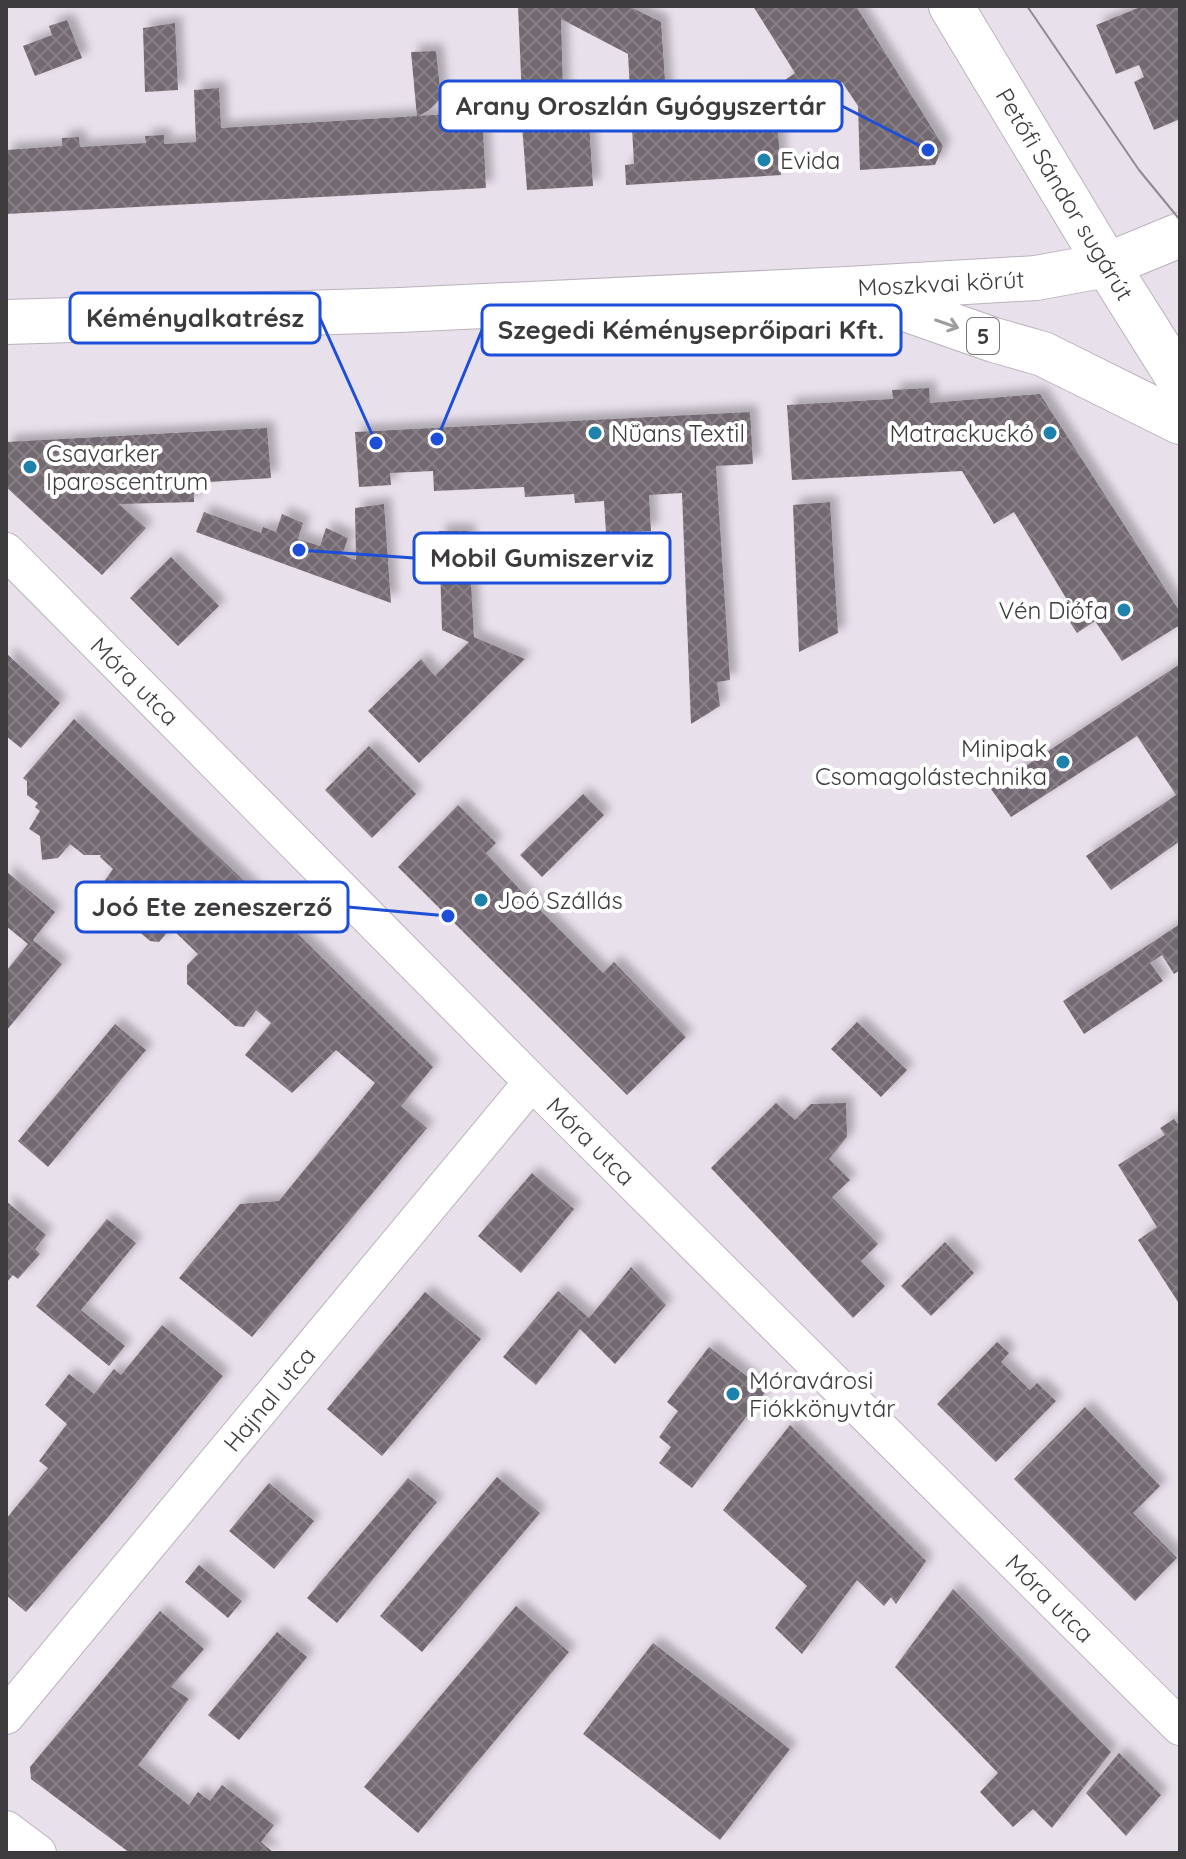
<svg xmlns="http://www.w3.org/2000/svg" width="1186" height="1859" font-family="Quicksand,sans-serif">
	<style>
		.building { fill: url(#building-cross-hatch); filter: url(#shadow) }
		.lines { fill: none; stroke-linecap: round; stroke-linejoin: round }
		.minor-casing { stroke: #bab2bc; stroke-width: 38 }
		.tertiary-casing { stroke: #bab2bc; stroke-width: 46 }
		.primary-casing { stroke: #bab2bc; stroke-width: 46 }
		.minor { stroke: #fff; stroke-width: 36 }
		.tertiary { stroke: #fff; stroke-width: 44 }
		.primary { stroke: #fff; stroke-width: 44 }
		.tram { stroke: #908a92; stroke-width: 2 }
		.oneway { stroke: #9e9d9f }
		.poi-dot { fill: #1e82ad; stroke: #fff; stroke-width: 3 }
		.labels { text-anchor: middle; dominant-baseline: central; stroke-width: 8; stroke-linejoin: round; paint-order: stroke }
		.shield { fill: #fff; stroke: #787679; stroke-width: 2 }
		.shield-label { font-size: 22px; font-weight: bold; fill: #3e3b3f }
		.poi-label { font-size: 24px; fill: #3e3b3f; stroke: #fff; text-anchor: start }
		.street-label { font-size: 24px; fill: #3e3b3f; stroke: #fff }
		.leader { fill: none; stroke: #1d4ed8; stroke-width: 3 }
		.callout-dot { fill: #1d4ed8; stroke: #fff; stroke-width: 3 }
		.callout { fill: #fff; stroke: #1d4ed8; stroke-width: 3 }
		.callout-label { font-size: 26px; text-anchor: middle; font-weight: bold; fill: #3e3b3f }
	</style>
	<defs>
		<pattern id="building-cross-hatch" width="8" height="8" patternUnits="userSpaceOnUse" patternTransform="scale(2)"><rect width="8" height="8" fill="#736971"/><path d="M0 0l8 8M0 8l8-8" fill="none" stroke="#888086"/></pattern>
		<filter id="shadow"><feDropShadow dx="7" dy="-7" stdDeviation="4" flood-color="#0004"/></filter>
	</defs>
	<rect width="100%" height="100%" fill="#e8e0eb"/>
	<path class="building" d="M518,6H628L661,22L667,111L685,109L684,100L755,95L756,105L776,104L781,175L626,185L625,165L634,164L628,54L561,19L563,92L522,98Z
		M753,6H856L943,146L935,165L860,170L858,106L842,82L802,108L785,80L795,73Z
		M1143,6H1180V119L1154,130L1134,82L1144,77L1139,65L1116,74L1096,25Z
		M67,20L82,58L35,76L23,46L52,35L49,26Z
		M175,23L178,90L145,92L143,28Z
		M436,51L441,98L429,110L417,117L411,52Z
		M219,88L221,128L482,112L486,188L6,214V150L62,146V138L79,137L80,147L146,143L145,136L164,135V144L196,142L194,90Z
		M588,108L593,186L527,190L521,112Z
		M929,388L930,403L1040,394L1180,612V625L1122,661L1095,621L1077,633L1064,613L1072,608L1014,512L994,524L962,471L792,480L787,405L893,399L892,390Z
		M750,412L753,464L716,466L730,680L717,682L720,706L691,724L682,493L649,495L651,531L606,533L604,501L575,503L574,494L525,497L524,487L434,491L433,471L390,473L391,485L359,487L355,432Z
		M267,428L271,478L194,483V502L119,504L146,528L102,575L6,487V442Z
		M830,502L838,633L799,652L793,505Z
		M384,504L391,603L196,532L204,512L261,533L263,527L276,532L282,514L303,523L298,539L320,546L326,528L348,538L342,555L356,560L355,508Z
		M439,531H468L474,637L525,659L419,763L368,711L421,659L435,676L469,642L442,630Z
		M171,557L219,606L178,646L130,598Z
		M6,653L60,703L21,748L6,736Z
		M1180,664V841L1111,890L1086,856L1176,795L1137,736L1011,817L991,789Z
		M74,719L239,876L433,1067L401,1106L427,1128L252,1337L179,1278L240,1204L279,1201L375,1083L336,1050L292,1093L245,1055L271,1023L256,1010L244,1027L235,1026L187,984V965L198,954L171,928L159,942L150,941L100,898L99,889L113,869L100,857L101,855H84L70,844L58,858L42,860L40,836L29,829L40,811L35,807L38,803L27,795V781L23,778Z
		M369,746L416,794L372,838L325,790Z
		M583,794L604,815L542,877L520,855Z
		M458,805L496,843L486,853L527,897L603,973L614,962L686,1037L627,1095L398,867Z
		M6,871L55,912L33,940L62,964L6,1031V971L28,944L6,926Z
		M1180,924V970L1174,974L1162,955L1150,963L1163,981L1084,1034L1063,1001Z
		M857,1022L907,1070L881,1097L831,1049Z
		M115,1024L146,1050L48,1167L18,1141Z
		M776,1103L795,1120L811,1104L846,1103L847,1137L829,1159L850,1180L832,1197L878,1244L861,1261L885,1286L853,1318L711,1168Z
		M1174,1119L1180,1127V1305L1138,1240L1157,1227L1118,1165L1165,1135L1160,1128Z
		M532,1173L574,1209L521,1273L478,1236Z
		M6,1201L46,1235L35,1249L40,1254L18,1279L13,1275L6,1283Z
		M107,1219L136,1243L81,1310L125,1346L109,1366L36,1306Z
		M945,1242L974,1273L931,1316L901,1286Z
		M631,1267L666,1305L615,1364L580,1329L536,1385L503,1357L558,1291L589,1318Z
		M425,1292L481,1339L382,1456L327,1409Z
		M162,1325L223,1376L109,1516L26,1612L6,1595V1519L48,1468L39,1461L67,1424L45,1405L69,1374L94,1394L114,1369L121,1375Z
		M997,1342L1009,1353L1001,1362L1030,1390L1037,1383L1056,1401L996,1462L937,1404Z
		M709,1347L766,1391L692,1488L659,1463L671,1447L659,1437L678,1411L667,1402Z
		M1085,1407L1160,1486L1133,1513L1177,1558L1135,1601L1014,1479Z
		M790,1425L926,1561L896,1604L891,1597L884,1606L857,1580L802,1654L775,1628L807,1586L723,1510Z
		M497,1477L540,1513L422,1652L380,1616Z
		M408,1478L437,1502L337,1623L307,1598Z
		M269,1483L314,1521L274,1569L229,1531Z
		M199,1565L242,1601L228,1618L185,1582Z
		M953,1589L1111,1752L1052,1828L1033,1809L1013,1827L980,1792L998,1773L895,1667Z
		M516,1606L569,1652L418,1833L364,1787Z
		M160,1611L204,1649L171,1687L189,1699L138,1765L189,1805L198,1792L210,1801L222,1785L274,1825L261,1842L274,1853H130L31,1779L30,1767Z
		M277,1632L307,1657L239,1740L208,1715Z
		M653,1643L790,1749L720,1840L583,1734Z
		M1119,1753L1161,1795L1126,1836L1086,1793Z"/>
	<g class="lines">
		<defs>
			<path id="minor" d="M6,551L532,1082L1180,1727
				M6,1716L532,1082
				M6,1829L38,1853"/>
			<path id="tertiary" d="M951,6L1107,265L1180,235"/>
			<path id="primary" d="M868,296L994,340L1043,354L1180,422
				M6,322L400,310L847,289L1036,278L1107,265L1180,381"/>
		</defs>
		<use href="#minor" class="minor-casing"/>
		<use href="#tertiary" class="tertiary-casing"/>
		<use href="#primary" class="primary-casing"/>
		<use href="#minor" class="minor"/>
		<use href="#tertiary" class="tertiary"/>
		<use href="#primary" class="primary"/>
		<path class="tram" d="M1027,6L1139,170L1180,220"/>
	</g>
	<defs><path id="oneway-shaft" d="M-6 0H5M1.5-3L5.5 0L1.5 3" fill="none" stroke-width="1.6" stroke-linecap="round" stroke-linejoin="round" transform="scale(2)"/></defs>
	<use class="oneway" href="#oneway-shaft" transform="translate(947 324) rotate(19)"/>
	<g class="poi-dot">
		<circle cx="764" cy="160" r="8"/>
		<circle cx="595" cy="433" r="8"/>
		<circle cx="1050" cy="433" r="8"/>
		<circle cx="30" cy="467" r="8"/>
		<circle cx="1124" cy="610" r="8"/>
		<circle cx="1063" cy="762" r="8"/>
		<circle cx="481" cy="900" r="8"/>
		<circle cx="733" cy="1394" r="8"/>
	</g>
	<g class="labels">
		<rect class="shield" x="967" y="318" width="32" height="36" rx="6"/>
		<g class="shield-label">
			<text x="983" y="336">5</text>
		</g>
		<g class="poi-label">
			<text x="780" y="160">Evida</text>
			<text x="611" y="433">Nüans Textil</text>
			<text x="1034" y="433" text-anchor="end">Matrackuckó</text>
			<text x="46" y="453">Csavarker<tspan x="46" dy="28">Iparoscentrum</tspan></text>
			<text x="1108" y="610" text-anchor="end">Vén Diófa</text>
			<text x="1047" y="748" text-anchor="end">Minipak<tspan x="1047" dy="28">Csomagolástechnika</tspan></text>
			<text x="497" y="900">Joó Szállás</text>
			<text x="749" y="1380">Móravárosi<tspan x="749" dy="28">Fiókkönyvtár</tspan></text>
		</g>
		<g class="street-label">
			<text transform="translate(1065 194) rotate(59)">Petőfi Sándor sugárút</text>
			<text transform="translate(941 283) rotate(-3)">Moszkvai körút</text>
			<text transform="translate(135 681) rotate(45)">Móra utca</text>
			<text transform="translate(591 1141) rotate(45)">Móra utca</text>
			<text transform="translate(269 1399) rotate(-50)">Hajnal utca</text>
			<text transform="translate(1050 1598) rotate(45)">Móra utca</text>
		</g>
	</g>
	<path class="leader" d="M928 150L842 106M376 443L320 318M437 439L482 330M299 550L414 558M448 916L348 907"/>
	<g class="callout-dot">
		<circle cx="928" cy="150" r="8"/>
		<circle cx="376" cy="443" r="8"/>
		<circle cx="437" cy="439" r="8"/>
		<circle cx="299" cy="550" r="8"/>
		<circle cx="448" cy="916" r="8"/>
	</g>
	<g class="callout">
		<rect x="440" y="81" width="402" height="50" rx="8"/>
		<rect x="70" y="293" width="250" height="50" rx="8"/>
		<rect x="482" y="305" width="419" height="50" rx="8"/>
		<rect x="414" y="533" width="256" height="50" rx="8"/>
		<rect x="76" y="882" width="272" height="50" rx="8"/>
	</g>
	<g class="callout-label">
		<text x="641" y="115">Arany Oroszlán Gyógyszertár</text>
		<text x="195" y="327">Kéményalkatrész</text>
		<text x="691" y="339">Szegedi Kéményseprőipari Kft.</text>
		<text x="542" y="567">Mobil Gumiszerviz</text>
		<text x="212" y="916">Joó Ete zeneszerző</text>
	</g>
	<rect width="1186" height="1859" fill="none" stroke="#3e3b3f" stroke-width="16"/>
</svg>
